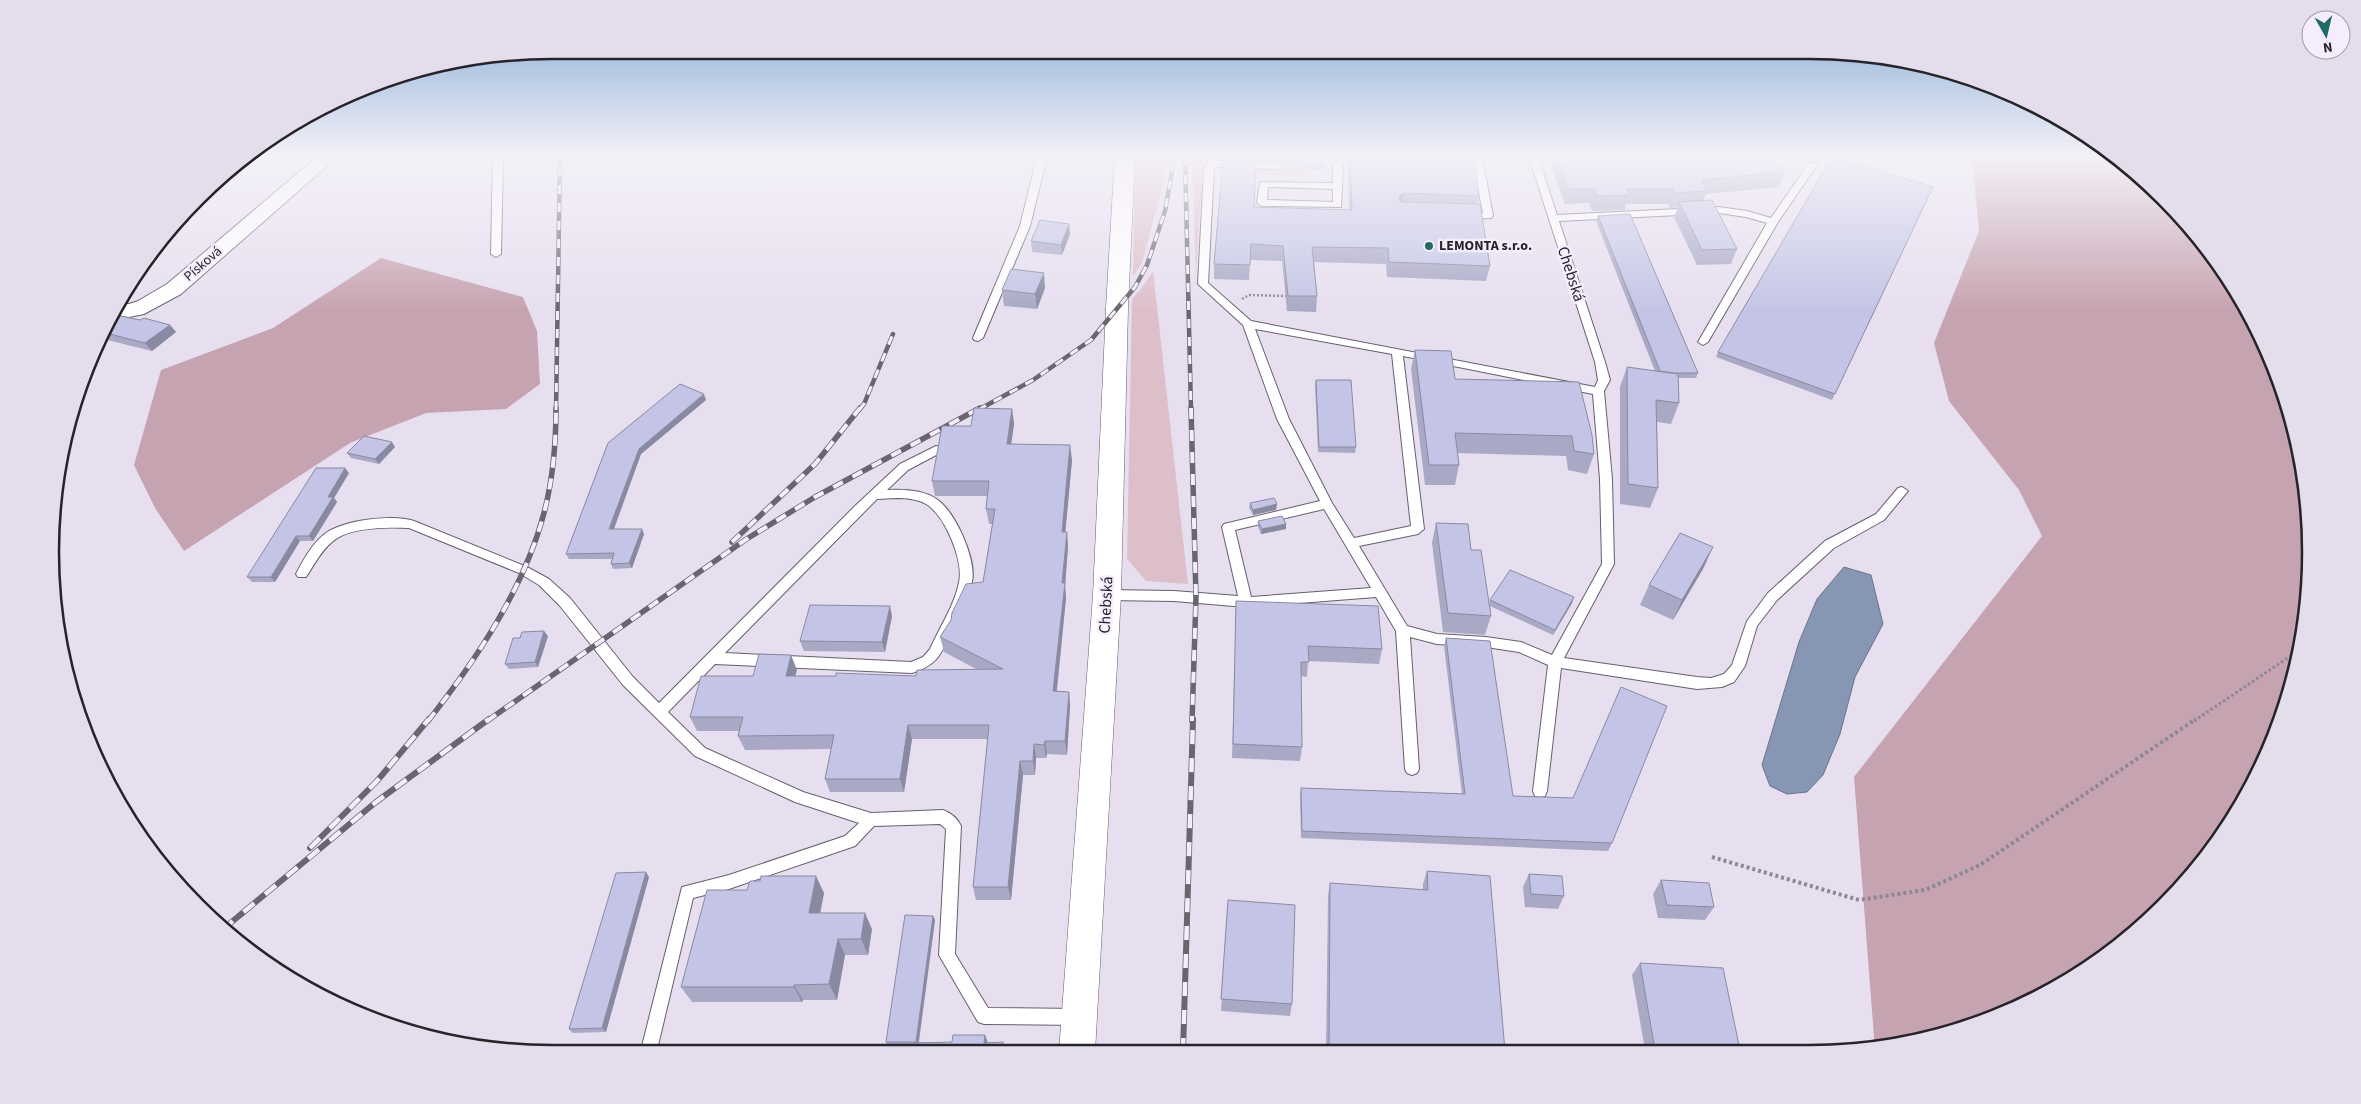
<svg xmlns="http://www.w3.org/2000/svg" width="2361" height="1104" font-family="'Source Sans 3',sans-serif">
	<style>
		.green { fill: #ddbfc9 }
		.forest { fill: #c6a3b0 }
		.water { fill: #8797b3; stroke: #6a748a }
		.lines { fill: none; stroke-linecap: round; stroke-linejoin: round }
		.lane-casing { stroke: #655f6c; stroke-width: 2 }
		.street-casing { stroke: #655f6c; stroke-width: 2 }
		.secondary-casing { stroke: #655f6c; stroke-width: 1 }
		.path-far2 { stroke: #8d8793; stroke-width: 2.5; stroke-dasharray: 2 2; stroke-linecap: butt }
		.path-far1 { stroke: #8d8793; stroke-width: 3; stroke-dasharray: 2.5 2.5; stroke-linecap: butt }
		.path { stroke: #8d8793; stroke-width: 4; stroke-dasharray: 3 3; stroke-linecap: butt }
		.lane { fill: #fff; fill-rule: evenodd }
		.street { fill: #fff; fill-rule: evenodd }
		.secondary { fill: #fff; fill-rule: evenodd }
		.rail-far2-casing { stroke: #69646e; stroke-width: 4.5 }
		.rail-far1-casing { stroke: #69646e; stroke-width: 5.5 }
		.rail-casing { stroke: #69646e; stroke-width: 6 }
		.rail-far2 { stroke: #f5edfd; stroke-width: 3; stroke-dasharray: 9; stroke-linecap: butt }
		.rail-far1 { stroke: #f5edfd; stroke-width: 4; stroke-dasharray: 11; stroke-linecap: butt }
		.rail { stroke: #f5edfd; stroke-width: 4.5; stroke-dasharray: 14; stroke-linecap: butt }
		.wall { fill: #a9a9c6 }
		.shaded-wall { fill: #898aa1 }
		.building { fill: #c4c5e6; stroke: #898aa1 }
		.poi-dot { fill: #206b67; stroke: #f5edfd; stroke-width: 2 }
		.labels { text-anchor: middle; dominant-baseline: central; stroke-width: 5; stroke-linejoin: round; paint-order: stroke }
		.far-poi-label { font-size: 14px; font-weight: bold; fill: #262329; stroke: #f5edfd; text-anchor: start }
		.far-street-label { font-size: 14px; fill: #262329; stroke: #f5edfd }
		.street-label { font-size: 16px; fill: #262329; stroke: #f5edfd }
		.rim { fill: none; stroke: #262329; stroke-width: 2.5 }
	</style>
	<rect width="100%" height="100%" fill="#e7dff0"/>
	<path class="green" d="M1135,157H1166L1165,177L1142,263L1133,276Z
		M1192,157H1206L1203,162L1196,274Z
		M1224,167L1304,169V176L1223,174Z
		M1153,271L1188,584L1146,581L1127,559L1132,299L1142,288Z"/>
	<path class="forest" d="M1972,157H2115L2164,197L2226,273L2273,360L2301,454L2311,552L2301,650L2273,744L2207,857L2115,950L2001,1016L1875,1050L1854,777L2042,536L2019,490L1949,401L1934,343L1979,231Z
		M381,258L523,297L537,331L540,384L506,409L426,413L350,443L184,551L155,508L134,465L161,370L273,328Z"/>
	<path class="water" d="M1844,567L1871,575L1883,624L1855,677L1840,734L1823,775L1807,792L1787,794L1770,786L1762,765L1799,642L1817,599Z"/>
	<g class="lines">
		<defs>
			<path id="lane" d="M493,157H503L501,254L496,257L491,254Z
				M1037,157H1047L1030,226L983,338L978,341L974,340L973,338L1020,226Z
				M1210,157H1218L1217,161L1277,163L1282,166L1277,169L1215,167L1214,169L1208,283L1251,321L1595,387L1598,380L1595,362L1529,157H1538L1557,215L1719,207L1747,211L1771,218L1809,163H1815L1817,165L1778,222L1708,342L1703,345L1698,342L1767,223L1746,217L1719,213L1559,221L1605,362L1610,380L1604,391L1612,479L1614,564L1564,658L1697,677L1711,678L1724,674L1732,665L1747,621L1768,593L1825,541L1876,514L1898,488L1902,487L1908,491L1884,520L1834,548L1777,600L1757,626L1745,666L1734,682L1722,687L1697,689L1561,668L1547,791L1545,796L1540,797L1535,796L1533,791L1548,665L1519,652L1486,647L1437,644L1410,637L1419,769L1417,773L1412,775L1407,773L1405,769L1396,631L1376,597L1246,607L1174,601L1107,600L1102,599L1101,595L1102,591L1107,590L1174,591L1238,596L1222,527L1224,524L1320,501L1277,419L1243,325L1198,284L1204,169ZM1255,329L1392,354L1411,526L1354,538L1332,503L1289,419ZM1403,356L1593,394L1600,479L1602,564L1552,655L1521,642L1486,637L1437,634L1407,626L1359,546L1418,534L1424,529ZM1324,509L1371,588L1251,597L1235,530Z
				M1341,157H1351L1343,165L1341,207L1262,206L1257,203L1260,182L1333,183V164ZM1268,187L1333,189V202L1267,200Z
				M1472,157H1482L1493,216L1491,218L1467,219L1462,216L1467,213H1483Z
				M936,446L940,447L942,450L940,453L908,470L887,490C903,489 922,490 935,498C955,510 977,560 972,582C969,598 960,614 953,628C941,653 940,664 912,673L715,664L668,712L705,748L803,792L871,813L943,810C951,813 958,819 961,826L955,954L988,1008L1079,1009L1085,1011L1087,1017L1085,1023L1079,1025L984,1024L978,1022L939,955L946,829L940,824L874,826L855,846L729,889L693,898L656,1054H640L682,887L729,875L845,836L859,823L795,802L695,756L623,685L560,606L539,585L519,573L409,528C388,527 348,527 332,542C321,551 314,565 306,577H298L296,574C303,560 313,542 326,533C344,520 394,514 414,521L527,567L549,579L570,598L633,677L659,703L855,506L900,464ZM896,498C906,498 918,499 926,504C945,515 964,561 959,582C955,605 939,628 930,649L923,657L911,662L725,653L877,499Z"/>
			<path id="street" d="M317,157H337L181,294L144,314L129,317L110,316L116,304H129L138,301L167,284Z"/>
			<path id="secondary" d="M1115,157H1135L1128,308L1121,595L1095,1052H1059L1093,595L1106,308Z"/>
		</defs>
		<use href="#lane" class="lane-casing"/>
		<use href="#street" class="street-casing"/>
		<use href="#secondary" class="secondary-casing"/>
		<path class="path-far2" d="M1242,299L1249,295L1286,296"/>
		<path class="path-far1" d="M2194,721L2301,649"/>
		<path class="path" d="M1712,857L1859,900L1925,890L1980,865L2196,719"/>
		<use href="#lane" class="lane"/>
		<use href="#street" class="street"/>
		<use href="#secondary" class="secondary"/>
		<defs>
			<path id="rail-far2" d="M1185,157L1191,410
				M556,410L560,157
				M859,410L864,404L893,334
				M978,410L1033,380L1091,340L1135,287L1147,265L1165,211L1172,172V157"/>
			<path id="rail-far1" d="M1191,408L1196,597L1192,721
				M732,542L815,464L860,408
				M428,721C476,660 524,589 544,513C553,479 556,444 556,408
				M487,721L745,540L815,497L980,408"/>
			<path id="rail" d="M310,848L377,781L429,719
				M222,930L376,802L489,719
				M1183,1052L1193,719"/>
		</defs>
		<use href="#rail-far2" class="rail-far2-casing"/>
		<use href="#rail-far1" class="rail-far1-casing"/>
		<use href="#rail" class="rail-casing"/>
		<use href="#rail-far2" class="rail-far2"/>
		<use href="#rail-far1" class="rail-far1"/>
		<use href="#rail" class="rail"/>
	</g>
	<path class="wall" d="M1242,157H1326L1325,170L1302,169V166L1284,165L1277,161L1242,160Z
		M1349,157H1474L1479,196L1477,204L1490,266L1486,281L1387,277L1386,264L1314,262L1317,296L1316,312L1287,311L1282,261L1250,260L1249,280L1214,279V264L1254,207L1349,210L1348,167Z
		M1554,157H1772L1785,172L1779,187L1706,194L1703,201L1737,249L1731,264L1697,265L1674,217L1678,207L1670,208L1668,204H1626L1625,210L1592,211L1589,203L1565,204L1551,167Z
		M243,158L248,164L227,179L219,177Z
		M1933,187L1832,400L1716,357L1718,352Z
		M1598,216L1698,373L1696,378H1678L1679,403L1671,424L1657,422L1658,488L1650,508L1620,504V387L1627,367L1655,371L1596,221Z
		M1070,234L1062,255L1032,252L1031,241Z
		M1045,288L1037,309L1004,306L1002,290Z
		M111,314L140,320L170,325L176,332L152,351L99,338Z
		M1415,350L1455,379L1579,382L1594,454L1587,474L1568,470L1566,456L1458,453L1459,465L1455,485H1425L1411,369Z
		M1316,380L1356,447L1355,453L1318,452L1315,385Z
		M706,400L641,454L614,529L644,534L632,568L613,569L611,564L612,559H569L566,554L608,443Z
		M1012,409L1014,424L1011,444L1072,460L1065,532H1067L1068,547L1065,586L1066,598L1057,691L1069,692L1070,706L1067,755L1047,754L1046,758H1036L1035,775H1023L1011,900H976L973,887L988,739H912L904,792H830L825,779L831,749L745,750L738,736L739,731H697L690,717L753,676L797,670L795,676H916L978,670L944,652L940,637L983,582L992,524H989L986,509L987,496H935L932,481L971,426Z
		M395,447L379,464L351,458L347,453Z
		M349,473L334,498L337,502L313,541H300L275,582H252L247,577Z
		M1250,503L1277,504L1276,510L1253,515L1249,508Z
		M1258,521L1286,524V529L1261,534L1258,527Z
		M1436,523L1471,550L1489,604L1490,600L1574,597L1572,603L1553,635L1490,606L1491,616L1485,635L1443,632L1432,543Z
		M1704,567L1673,620L1640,605L1649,585Z
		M1236,601L1382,649L1379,664L1308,661L1307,677L1301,676L1302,747L1300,761L1232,758Z
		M892,616L885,652L804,651L800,641Z
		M548,636L538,667L509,669L505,664Z
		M1446,638L1513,796L1612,843L1608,851L1301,838L1300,796L1301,788L1462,794L1444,646Z
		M1427,871L1505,1051H1326L1328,896L1330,883L1423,890V884Z
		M1529,874L1564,896L1558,909L1525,907L1523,887Z
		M649,877L606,1032L573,1033L569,1029Z
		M1661,880L1714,907L1705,920L1658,918L1653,894Z
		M824,893L820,913L872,929L868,955H845L837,1000H803L802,1002H692L681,987Z
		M1228,900L1292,1004L1290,1016L1221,1011Z
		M933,916L935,920L919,1042H952L985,1035L988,1043L1004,1046H1022L1023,1052L913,1053L914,1046H887L886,1042Z
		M1640,963L1740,1050H1645L1632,975Z"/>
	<path class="shaded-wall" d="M244,159L248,164L227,179L224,173Z
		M1404,193L1402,208L1397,210L1400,195Z
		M1069,224L1070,234L1062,255L1061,245Z
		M1044,273L1045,288L1037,309L1035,294Z
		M170,325L176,332L152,351L145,343Z
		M704,394L706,400L641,454L612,534L609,529L639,449Z
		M1012,409L1014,424L1009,460L1007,444Z
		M392,442L395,447L379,464L375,459Z
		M1070,445L1072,460L1064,547L1062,532Z
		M345,468L349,473L334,498L337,502L313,541L309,536L328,497Z
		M1277,504L1276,510L1253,515V510Z
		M1286,524V529L1261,534L1262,529Z
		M642,529L644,534L632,568L629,563Z
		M1067,532L1068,547L1065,586L1066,598L1055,706L1053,691Z
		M296,536L300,541L275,582L271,577Z
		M1713,547L1704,567L1673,620L1682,600Z
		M1574,597L1572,603L1553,635L1555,630Z
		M890,606L892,616L885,652L882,642Z
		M544,631L548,636L538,667L535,662Z
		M791,655L797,670L791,690L786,676Z
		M1069,692L1070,706L1067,755L1065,741Z
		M908,725L912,739L904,792L900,779Z
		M1045,741L1047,754L1046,758L1044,745Z
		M1034,744L1036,758L1035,775L1033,761Z
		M1020,761L1023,775L1011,900L1008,887Z
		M646,872L649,877L606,1032L602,1028Z
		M816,876L824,893L817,929L809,913Z
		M865,913L872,929L868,955L861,939Z
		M933,916L935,920L918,1046L916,1042Z
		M838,939L845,955L837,1000L829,984Z
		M794,985L803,1000L802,1002L794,987Z
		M985,1035L988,1043H984Z"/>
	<path class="building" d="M1279,157H1326V165L1302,164V161L1284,160Z
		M1350,157H1474L1479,196L1404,193L1400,195L1399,200L1401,202L1480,204L1490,266L1389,262L1388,248L1312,247L1317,296H1288L1283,246L1251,244L1250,265L1214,264L1223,161L1256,162L1254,207L1352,210Z
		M1557,157H1772L1785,172L1701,180L1707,191L1675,193L1673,189H1627L1629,195L1597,196L1594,189H1569Z
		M1832,157L1933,187L1835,394L1718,352Z
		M243,158L244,159L224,173H223Z
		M1712,200L1737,249L1702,250L1679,202Z
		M1630,214L1698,373H1673L1660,371L1598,216Z
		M1040,220L1069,224L1061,245L1031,241Z
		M1011,269L1044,273L1035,294L1002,290Z
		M111,314L140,320L144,318L170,325L145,343L102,332Z
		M1415,350L1451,351L1455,379L1579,382L1592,435L1594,454L1574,451L1572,436L1455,433L1459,465H1429Z
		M1627,367L1678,374L1679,403L1656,400L1658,488L1628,484Z
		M1316,380H1351L1356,447H1319Z
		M680,384L704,394L639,449L609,529H642L629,563L611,564L614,553L566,554L608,443Z
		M974,408L1012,409L1007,444L1070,445L1062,532H1067L1062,583H1065L1053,691L1069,692L1065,741H1045L1044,745L1034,744L1033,761H1020L1008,887H973L989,725H908L900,779H825L834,735L738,736L743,717H690L701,676H753L759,654L791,655L786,676H836V673L916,676L917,670L1003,669L940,637L951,620L952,613L966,584L983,582L995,509H986L989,481H932L942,426H971Z
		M364,436L392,442L375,459L347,453Z
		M316,468H345L328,497H333L309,536H296L271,577H247Z
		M1274,498L1277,504L1253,510L1250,503Z
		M1282,516L1286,524L1262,529L1258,521Z
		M1436,523L1468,524L1471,550H1481L1491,616L1448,613Z
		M1680,533L1713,547L1682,600L1649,585Z
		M1510,570L1574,597L1555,630L1490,600Z
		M1236,601L1378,606L1382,649L1308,646L1309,662H1301L1302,747L1233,744Z
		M810,605L890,606L882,642L800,641Z
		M544,631L535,662L505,664L513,638H520L522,632Z
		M1446,638L1490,641L1513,796L1573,798L1621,687L1667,706L1612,843L1302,831L1301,788L1465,794Z
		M1427,871L1490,876L1505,1051H1329L1330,883L1428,890Z
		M646,872L602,1028L569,1029L616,873Z
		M1529,874L1562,876L1564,896L1531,894Z
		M761,876H816L809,913H865L861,939H838L829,984L794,985V987H681L707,890H747L750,881H760Z
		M1661,880L1709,883L1714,907L1667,905Z
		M1228,900L1295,905L1292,1004L1221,999Z
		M905,915L933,916L916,1042H886Z
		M1640,963L1723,968L1740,1050H1655Z
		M953,1035H985L984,1043L1003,1042V1046H1022L1021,1052L913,1053L914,1043L952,1042Z"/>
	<linearGradient id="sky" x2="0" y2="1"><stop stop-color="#81a8d3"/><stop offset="0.5" stop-color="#f4f1f8"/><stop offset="1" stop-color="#f4f1f8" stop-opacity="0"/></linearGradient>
	<rect width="2361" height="311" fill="url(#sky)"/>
	<circle class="poi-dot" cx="1429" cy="246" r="5"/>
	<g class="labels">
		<g class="far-poi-label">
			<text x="1439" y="246">LEMONTA s.r.o.</text>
		</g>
		<g class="far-street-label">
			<text transform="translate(203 264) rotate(-41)">Písková</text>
		</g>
		<g class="street-label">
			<text transform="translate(1571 274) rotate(72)">Chebská</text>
			<text transform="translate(1106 605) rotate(-87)">Chebská</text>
		</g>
	</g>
	<path d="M0 0H2361V1104H0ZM552 59H1809A493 493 0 0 1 2302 552V552A493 493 0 0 1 1809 1045H552A493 493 0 0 1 59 552V552A493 493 0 0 1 552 59Z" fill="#e4ddec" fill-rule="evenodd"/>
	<path class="rim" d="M552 59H1809A493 493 0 0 1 2302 552V552A493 493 0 0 1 1809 1045H552A493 493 0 0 1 59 552V552A493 493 0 0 1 552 59Z"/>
	<g transform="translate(2326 35) rotate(172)"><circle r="24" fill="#f5edfd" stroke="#a29ca8"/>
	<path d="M0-4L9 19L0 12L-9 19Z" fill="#206b67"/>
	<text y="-8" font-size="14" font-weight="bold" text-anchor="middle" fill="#262329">N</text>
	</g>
</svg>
